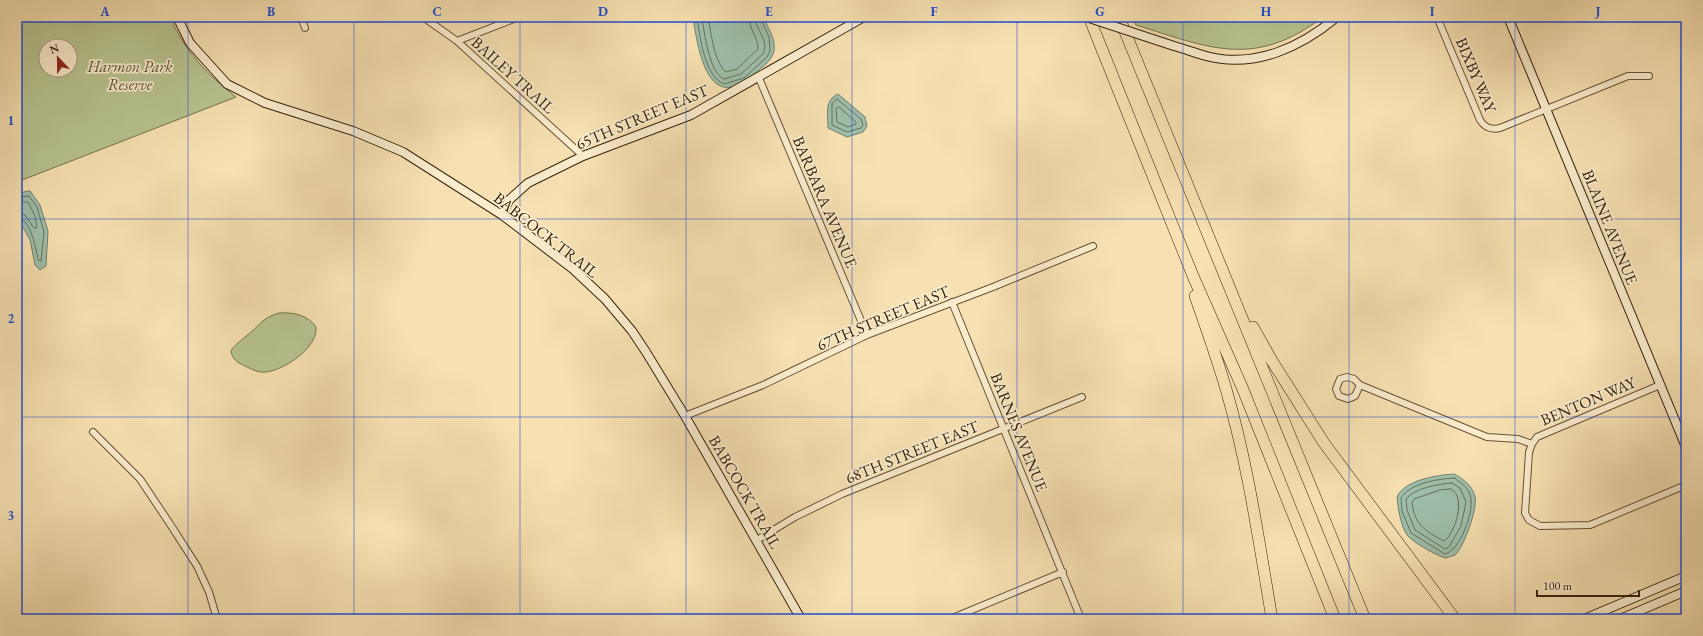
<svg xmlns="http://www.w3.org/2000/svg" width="1703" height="636" font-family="'EB Garamond',serif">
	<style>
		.green { fill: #b7c491; stroke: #76744f; fill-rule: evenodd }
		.water { fill: #9dbeab; stroke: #73806c }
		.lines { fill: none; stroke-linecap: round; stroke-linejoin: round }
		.shore { stroke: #68705c; stroke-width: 1 }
		.street-casing { stroke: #655236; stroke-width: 8 }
		.secondary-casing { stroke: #34230d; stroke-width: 10 }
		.highway-casing { stroke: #34230d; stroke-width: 12 }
		.street { stroke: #faeccd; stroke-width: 6 }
		.secondary { stroke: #faeccd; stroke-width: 8 }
		.highway { stroke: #f7e1b2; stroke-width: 11 }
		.secondary-bridge-casing { stroke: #34230d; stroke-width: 10; stroke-linecap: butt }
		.secondary-bridge { stroke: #faeccd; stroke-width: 8 }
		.grid { fill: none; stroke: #1d4ed8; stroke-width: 1; stroke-opacity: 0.55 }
		.labels { text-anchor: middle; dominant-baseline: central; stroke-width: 3.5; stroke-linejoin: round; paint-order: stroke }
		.park-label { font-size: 16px; font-style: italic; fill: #5b5335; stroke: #faeccd }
		.street-label { font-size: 16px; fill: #34230d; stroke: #faeccd }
		.neatline { fill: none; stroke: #1d4ed8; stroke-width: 1.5 }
		.grid-label { font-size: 13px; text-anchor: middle; font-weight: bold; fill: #1d4ed8 }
	</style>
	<rect width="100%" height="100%" fill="#f7e1b2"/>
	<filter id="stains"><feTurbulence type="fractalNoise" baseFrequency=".005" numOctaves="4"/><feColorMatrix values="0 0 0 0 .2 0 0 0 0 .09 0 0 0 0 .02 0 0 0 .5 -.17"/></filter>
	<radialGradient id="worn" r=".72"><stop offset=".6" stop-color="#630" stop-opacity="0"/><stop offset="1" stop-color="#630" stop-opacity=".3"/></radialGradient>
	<path class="green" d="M17,17H170C185,52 207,74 236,97L17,182ZM46,46H70V70H46Z
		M1132,17H1323C1254,69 1210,48 1136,25Z
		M279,313C293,312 308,315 316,327C318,348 284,370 266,372C259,373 251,369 245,366C238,363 232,359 231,351C235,344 240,342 245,337C259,327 261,318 279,313Z"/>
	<path class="water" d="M693,17H763C768,28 776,39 774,51C772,61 761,68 754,74C708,116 698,50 693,17Z
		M838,94L865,117L867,126L863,132L847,137L828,128C828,114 824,100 838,94Z
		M27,191H30L40,205L48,231L46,266L40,270L35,265L30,240L24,229L17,219V194Z
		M1454,474C1465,480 1471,485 1475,496C1478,508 1464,547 1455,555C1453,556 1448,557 1446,558C1437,556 1414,543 1408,536C1401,528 1398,508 1397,497C1404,480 1438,475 1454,474Z"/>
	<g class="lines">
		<path class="shore" d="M697,17C700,36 704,76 724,84L744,78L767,57L770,51L769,37L760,17
			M702,17C704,31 709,73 724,79L741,74L763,54C770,40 755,30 755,17
			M708,17C711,32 714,62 726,72L737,69L758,49C758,37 749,29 749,17
			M837,99L861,119L863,125L861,128L847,132L832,125V104Z
			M839,107L856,122V124L848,127L837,122L836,109Z
			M17,197L29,196L37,207L44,232L41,261L38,260C36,249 31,219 17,217
			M17,202H28L35,216L37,228H34L25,215L17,212
			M1454,478C1462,483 1470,489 1471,499C1473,514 1460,550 1445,554L1411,533L1402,511L1401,498C1410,483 1438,479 1454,478Z
			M1452,483L1460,488L1466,502L1461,526L1449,547L1445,549L1415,530L1407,510L1406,499C1415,488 1438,484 1452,483Z
			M1451,489C1467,497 1455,534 1444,541C1425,531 1414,524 1412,502L1414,499L1440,490Z"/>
		<defs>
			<path id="street" d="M301,17L305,28
				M423,17L457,41L583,156
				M1437,17L1480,120C1485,128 1491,130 1500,128L1628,76H1649
				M457,41L519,17
				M759,78L867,335
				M952,302L1081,619
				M1347,377L1354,379L1360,385L1355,396L1348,399L1339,396L1336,389L1340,379Z
				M1360,385L1487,437L1518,439L1532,444
				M1660,385L1537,437L1532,444L1529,452L1525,513L1529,520L1540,526L1590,525L1686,485
				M685,416L763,385L867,335L993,287L1093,246
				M93,432L140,479L170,524L197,566L209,592L217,619
				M757,540L795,517L842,494L1082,397
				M950,619L1063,572"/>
			<path id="secondary" d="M177,17L190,43L227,84L265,103L353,131L403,152L502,215L573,269L605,299L632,331L646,352L685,416L801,619
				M1508,17L1686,447
				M1174,46C1185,49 1195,53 1206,56C1255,69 1301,47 1337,17
				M502,215L509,200L528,183L583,156L691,115L864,17
				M1584,619L1686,576
				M1620,619L1686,591"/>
			<path id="highway" d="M1089,17L1193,276L1242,387L1335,619
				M1119,17L1365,619
				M1195,296C1206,327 1217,358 1226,389C1248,464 1259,542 1272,619
				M1253,327L1272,361L1324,443L1455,619"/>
		</defs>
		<use href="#street" class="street-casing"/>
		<use href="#secondary" class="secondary-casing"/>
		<use href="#highway" class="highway-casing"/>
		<use href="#street" class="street"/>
		<use href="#secondary" class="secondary"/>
		<use href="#highway" class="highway"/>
		<defs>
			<path id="secondary-bridge" d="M1086,17L1174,46"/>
		</defs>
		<use href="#secondary-bridge" class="secondary-bridge-casing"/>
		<use href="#secondary-bridge" class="secondary-bridge"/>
	</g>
	<path class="grid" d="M188,17V619M354,17V619M520,17V619M686,17V619M852,17V619M1017,17V619M1183,17V619M1349,17V619M1515,17V619M17,219H1686M17,417H1686"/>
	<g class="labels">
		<g class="park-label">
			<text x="130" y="66">Harmon Park<tspan x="130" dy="18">Reserve</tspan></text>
		</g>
		<g class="street-label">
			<text transform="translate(513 75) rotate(42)">BAILEY TRAIL</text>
			<text transform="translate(1476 75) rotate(67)">BIXBY WAY</text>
			<text transform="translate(642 117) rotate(-23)">65TH STREET EAST</text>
			<text transform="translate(825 202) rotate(67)">BARBARA AVENUE</text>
			<text transform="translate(1610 227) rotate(68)">BLAINE AVENUE</text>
			<text transform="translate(546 235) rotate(38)">BABCOCK TRAIL</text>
			<text transform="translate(883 318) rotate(-23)">67TH STREET EAST</text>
			<text transform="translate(1588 401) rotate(-23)">BENTON WAY</text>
			<text transform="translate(1019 432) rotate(68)">BARNES AVENUE</text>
			<text transform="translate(912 452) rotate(-22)">68TH STREET EAST</text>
			<text transform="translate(745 492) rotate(60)">BABCOCK TRAIL</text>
		</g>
	</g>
	<rect width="1703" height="636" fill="none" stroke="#f7e1b2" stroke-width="44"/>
	<g transform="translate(58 58) rotate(338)"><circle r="19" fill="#faeccd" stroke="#ab9c80"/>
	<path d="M0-3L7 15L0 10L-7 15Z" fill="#8f2418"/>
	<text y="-6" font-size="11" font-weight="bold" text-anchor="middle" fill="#34230d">N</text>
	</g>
	<path d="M1537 590v6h102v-6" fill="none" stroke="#34230d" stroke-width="2"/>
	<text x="1543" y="590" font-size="12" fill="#34230d" stroke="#faeccd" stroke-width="3" paint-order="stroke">100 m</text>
	<rect x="22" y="22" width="1659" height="592" class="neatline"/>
	<g class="grid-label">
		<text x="105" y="16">A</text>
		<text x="271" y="16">B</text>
		<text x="437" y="16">C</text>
		<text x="603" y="16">D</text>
		<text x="769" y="16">E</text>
		<text x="934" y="16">F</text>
		<text x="1100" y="16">G</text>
		<text x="1266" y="16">H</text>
		<text x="1432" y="16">I</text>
		<text x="1598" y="16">J</text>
		<text x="11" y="125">1</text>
		<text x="11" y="323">2</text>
		<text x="11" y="520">3</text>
	</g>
	<rect width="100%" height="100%" filter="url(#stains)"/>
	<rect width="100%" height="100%" fill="url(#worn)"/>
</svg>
